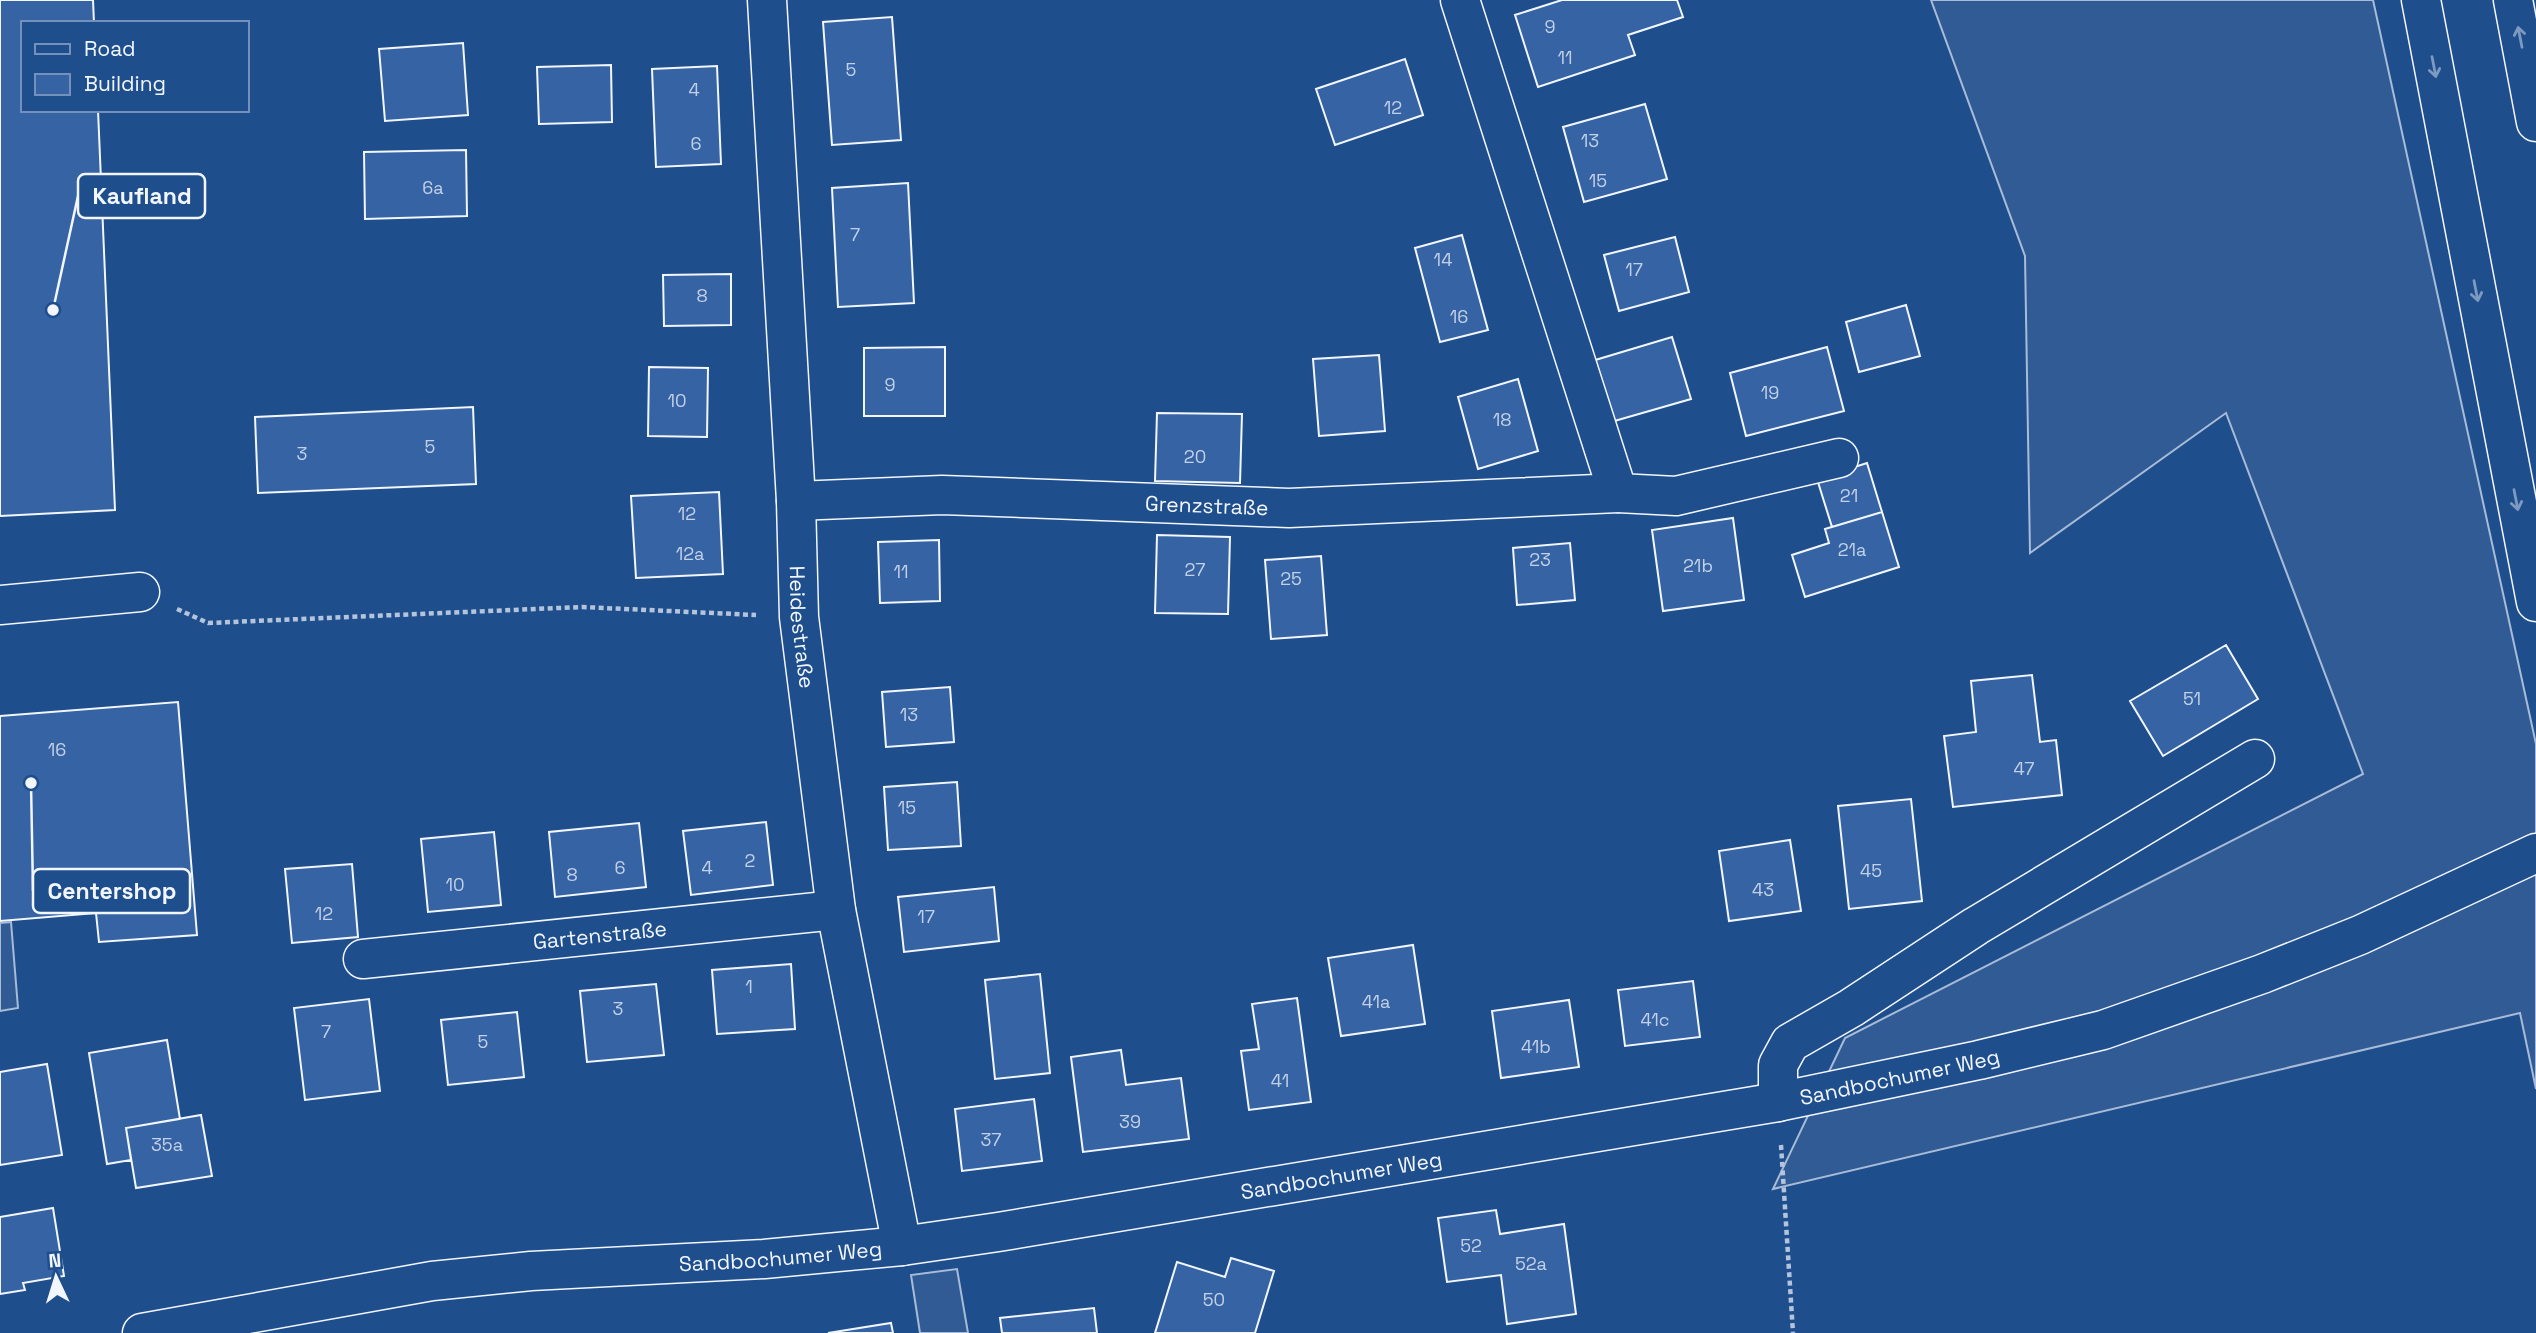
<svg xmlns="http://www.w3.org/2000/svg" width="2536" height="1333" font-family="'Space Grotesk',sans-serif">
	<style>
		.built { fill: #305b95; stroke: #a8bbd7; stroke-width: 2 }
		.building { fill: #3563a3; stroke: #f2f6ff; stroke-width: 2 }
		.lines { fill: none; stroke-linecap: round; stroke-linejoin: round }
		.minor-casing { stroke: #f2f6ff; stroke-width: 41 }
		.highway-casing { stroke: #f2f6ff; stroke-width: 41 }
		.path { stroke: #b3c4dc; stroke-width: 4.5; stroke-dasharray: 5 3.5; stroke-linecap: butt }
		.minor { stroke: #1f4e8c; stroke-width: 38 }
		.highway { stroke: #1f4e8c; stroke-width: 38 }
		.oneway { stroke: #7e9ac0 }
		.labels { text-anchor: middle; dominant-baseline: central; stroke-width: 5; stroke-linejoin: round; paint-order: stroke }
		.number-label { font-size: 18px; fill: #c3d1e8 }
		.street-label { font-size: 21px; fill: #f2f6ff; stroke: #1f4e8c }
		.leader { fill: none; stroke: #f2f6ff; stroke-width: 2.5 }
		.callout-dot { fill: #f2f6ff; stroke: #1f4e8c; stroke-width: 2.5 }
		.callout { fill: #1f4e8c; stroke: #f2f6ff; stroke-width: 2.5 }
		.callout-label { font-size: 23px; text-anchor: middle; font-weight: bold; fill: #f2f6ff }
	</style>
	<rect width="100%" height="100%" fill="#1f4e8c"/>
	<path class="built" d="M1931,0H2373L2536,744V1089L2520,1013L1773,1189L1845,1038L2363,774L2226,413L2030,553L2025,256Z
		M11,922L18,1008L0,1011V923Z
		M957,1269L968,1333H920L911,1275Z"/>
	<path class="building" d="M0,0H93L94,23H23V110H98L115,510L0,516Z
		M1562,0H1677L1683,17L1628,35L1635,55L1538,87L1515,15Z
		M892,17L901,140L832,145L823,22Z
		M463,43L468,115L385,121L379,49Z
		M1405,59L1423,115L1335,145L1316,89Z
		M611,65L612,122L539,124L537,67Z
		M717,66L721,164L656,167L652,69Z
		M1645,104L1667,179L1584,202L1563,127Z
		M466,150L467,216L365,219L364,152Z
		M908,183L914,303L838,307L832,188Z
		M1462,235L1488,330L1440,342L1415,248Z
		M1675,237L1689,292L1619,311L1604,255Z
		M731,274V325L664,326L663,275Z
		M1906,305L1920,356L1859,372L1846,322Z
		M1672,337L1691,399L1611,422L1592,361Z
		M945,347V416H864V348Z
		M1827,347L1844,411L1746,436L1730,373Z
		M1379,355L1385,431L1319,436L1313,359Z
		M649,367L708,368L707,437L648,436Z
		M1518,379L1538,451L1478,469L1458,397Z
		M473,407L476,484L258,493L255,417Z
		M1157,413L1242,414L1240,483L1155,481Z
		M1867,463L1882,512L1832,527L1817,479Z
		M719,492L723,574L636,578L631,496Z
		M1882,512L1899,567L1805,597L1792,555L1829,543L1825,529Z
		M1733,518L1744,600L1663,611L1652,530Z
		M1157,535L1230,537L1228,614L1155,613Z
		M939,540L940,601L880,603L878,542Z
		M1570,543L1575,600L1517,605L1513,548Z
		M1321,556L1327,635L1271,639L1265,560Z
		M2226,645L2258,699L2163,756L2130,701Z
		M2032,675L2040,742L2056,740L2062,795L1953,807L1944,736L1976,732L1971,681Z
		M950,687L954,742L886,747L882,692Z
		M178,702L197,935L99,942L96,913L0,921V716Z
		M957,782L961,846L888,850L884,787Z
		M1911,799L1922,901L1849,909L1838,806Z
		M766,822L773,885L691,895L683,831Z
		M639,823L646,887L555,897L549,832Z
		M494,832L501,905L428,912L421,839Z
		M1790,840L1801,911L1729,921L1719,851Z
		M352,864L358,937L292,943L285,869Z
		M994,887L999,941L904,952L898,897Z
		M1413,945L1425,1024L1341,1036L1328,958Z
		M791,964L795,1029L717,1034L712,970Z
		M1040,974L1050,1073L995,1079L985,980Z
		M1693,981L1700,1037L1625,1046L1618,990Z
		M656,984L664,1055L587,1062L580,991Z
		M1297,998L1311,1102L1249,1110L1241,1051L1259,1049L1252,1004Z
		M369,999L380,1091L305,1100L294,1008Z
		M1569,1000L1579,1067L1501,1078L1492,1011Z
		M517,1012L524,1077L448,1085L441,1020Z
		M167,1040L180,1119L126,1128L131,1160L107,1164L89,1053Z
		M1121,1050L1126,1085L1181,1078L1189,1139L1083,1152L1071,1057Z
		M47,1064L62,1155L0,1165V1072Z
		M1034,1099L1042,1161L962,1171L955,1109Z
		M201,1115L212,1176L136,1188L126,1128Z
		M53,1208L64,1276L23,1283L25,1290L0,1294V1217Z
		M1496,1210L1500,1234L1564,1224L1576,1314L1507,1324L1501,1275L1447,1282L1438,1218Z
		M1231,1258L1274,1271L1255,1333H1155L1177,1262L1225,1277Z
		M1094,1308L1097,1333H1002L1000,1318Z
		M891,1323L893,1333H828Z"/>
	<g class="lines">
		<defs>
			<g id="minor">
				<path id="s1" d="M767,0L796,501L799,617L836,910L902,1246"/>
				<path d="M1618,493L1676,496L1839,458"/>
				<path id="s2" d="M796,501L942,495L1289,508L1618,493L1460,0"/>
				<path d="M0,605L140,592"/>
				<path id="s3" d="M363,959L836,910"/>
				<path d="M1778,1102V1065L1790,1043L1851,1008L1976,926L2255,759"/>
				<path id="s4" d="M142,1333L432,1281L531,1271L764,1259L902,1246L998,1232L1778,1102L1979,1060L2103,1030L2262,974L2360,935L2536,853"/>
			</g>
			<path id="highway" d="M2421,0L2536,602
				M2513,0L2536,122"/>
		</defs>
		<use href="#minor" class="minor-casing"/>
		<use href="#highway" class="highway-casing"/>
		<path class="path" d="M177,609L208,623L582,607L756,615
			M1781,1145L1793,1333"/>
		<use href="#minor" class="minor"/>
		<use href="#highway" class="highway"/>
	</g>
	<defs><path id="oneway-shaft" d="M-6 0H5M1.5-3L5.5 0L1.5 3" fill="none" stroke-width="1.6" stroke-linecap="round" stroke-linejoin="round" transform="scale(1.75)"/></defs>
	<g class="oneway">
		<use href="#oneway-shaft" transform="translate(2520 37) rotate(-101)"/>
		<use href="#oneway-shaft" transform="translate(2434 67) rotate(79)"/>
		<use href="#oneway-shaft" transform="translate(2476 291) rotate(79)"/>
		<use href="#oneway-shaft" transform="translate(2516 500) rotate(79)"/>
	</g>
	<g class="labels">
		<g class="number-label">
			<text x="1550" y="26">9</text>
			<text x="1565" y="57">11</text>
			<text x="851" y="69">5</text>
			<text x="694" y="89">4</text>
			<text x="1393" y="107">12</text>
			<text x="1590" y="140">13</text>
			<text x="696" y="143">6</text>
			<text x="1598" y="180">15</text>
			<text x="433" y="187">6a</text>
			<text x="855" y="234">7</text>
			<text x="1443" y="259">14</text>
			<text x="1634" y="269">17</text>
			<text x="702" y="295">8</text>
			<text x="1459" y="316">16</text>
			<text x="890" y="384">9</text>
			<text x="1770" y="392">19</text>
			<text x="677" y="400">10</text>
			<text x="1502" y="419">18</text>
			<text x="430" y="446">5</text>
			<text x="302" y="453">3</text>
			<text x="1195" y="456">20</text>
			<text x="1849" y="495">21</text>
			<text x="687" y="513">12</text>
			<text x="1852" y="549">21a</text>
			<text x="690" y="553">12a</text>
			<text x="1540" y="559">23</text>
			<text x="1698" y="565">21b</text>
			<text x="1195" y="569">27</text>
			<text x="901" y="571">11</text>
			<text x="1291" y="578">25</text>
			<text x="2192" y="698">51</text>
			<text x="909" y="714">13</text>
			<text x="57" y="749">16</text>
			<text x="2024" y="768">47</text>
			<text x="907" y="807">15</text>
			<text x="750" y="860">2</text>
			<text x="620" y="867">6</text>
			<text x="707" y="867">4</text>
			<text x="1871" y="870">45</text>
			<text x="572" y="874">8</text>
			<text x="455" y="884">10</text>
			<text x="1763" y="889">43</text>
			<text x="324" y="913">12</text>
			<text x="926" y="916">17</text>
			<text x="749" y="986">1</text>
			<text x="1376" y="1001">41a</text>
			<text x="618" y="1008">3</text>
			<text x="1655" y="1019">41c</text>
			<text x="326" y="1031">7</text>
			<text x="483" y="1041">5</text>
			<text x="1536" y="1046">41b</text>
			<text x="1280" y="1080">41</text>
			<text x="1130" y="1121">39</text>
			<text x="991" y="1139">37</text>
			<text x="167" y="1144">35a</text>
			<text x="1471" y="1245">52</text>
			<text x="1531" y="1263">52a</text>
			<text x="1214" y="1299">50</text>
		</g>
		<g class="street-label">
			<text stroke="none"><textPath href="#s2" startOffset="411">Grenzstraße</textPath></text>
			<text stroke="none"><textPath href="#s1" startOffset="628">Heidestraße</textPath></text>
			<text stroke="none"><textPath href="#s3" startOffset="238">Gartenstraße</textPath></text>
			<text stroke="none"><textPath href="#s4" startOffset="1778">Sandbochumer Weg</textPath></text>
			<text stroke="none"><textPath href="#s4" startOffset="1211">Sandbochumer Weg</textPath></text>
			<text stroke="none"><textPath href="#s4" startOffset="644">Sandbochumer Weg</textPath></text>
		</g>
	</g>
	<path class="leader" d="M53 310L78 196M31 783L33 891"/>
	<g class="callout-dot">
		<circle cx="53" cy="310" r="7"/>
		<circle cx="31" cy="783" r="7"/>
	</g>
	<g class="callout">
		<rect x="78" y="174" width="127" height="44" rx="7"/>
		<rect x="33" y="869" width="157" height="44" rx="7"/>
	</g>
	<g class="callout-label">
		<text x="142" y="204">Kaufland</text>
		<text x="112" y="899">Centershop</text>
	</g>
	<rect x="21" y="21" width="228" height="91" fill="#1f4e8c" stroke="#7391ba" stroke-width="2"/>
	<rect x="35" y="44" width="35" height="10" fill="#1f4e8c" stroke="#7391ba" stroke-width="2"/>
	<text x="84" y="56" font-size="21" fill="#f2f6ff">Road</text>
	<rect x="35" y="74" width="35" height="21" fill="#3563a3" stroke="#7391ba" stroke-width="2"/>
	<text x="84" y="91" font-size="21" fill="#f2f6ff">Building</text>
	<g transform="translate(56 1277) rotate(356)" stroke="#1f4e8c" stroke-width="5" paint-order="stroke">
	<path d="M0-5L12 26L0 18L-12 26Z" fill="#f2f6ff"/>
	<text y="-10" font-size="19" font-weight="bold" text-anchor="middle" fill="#f2f6ff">N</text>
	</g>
</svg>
